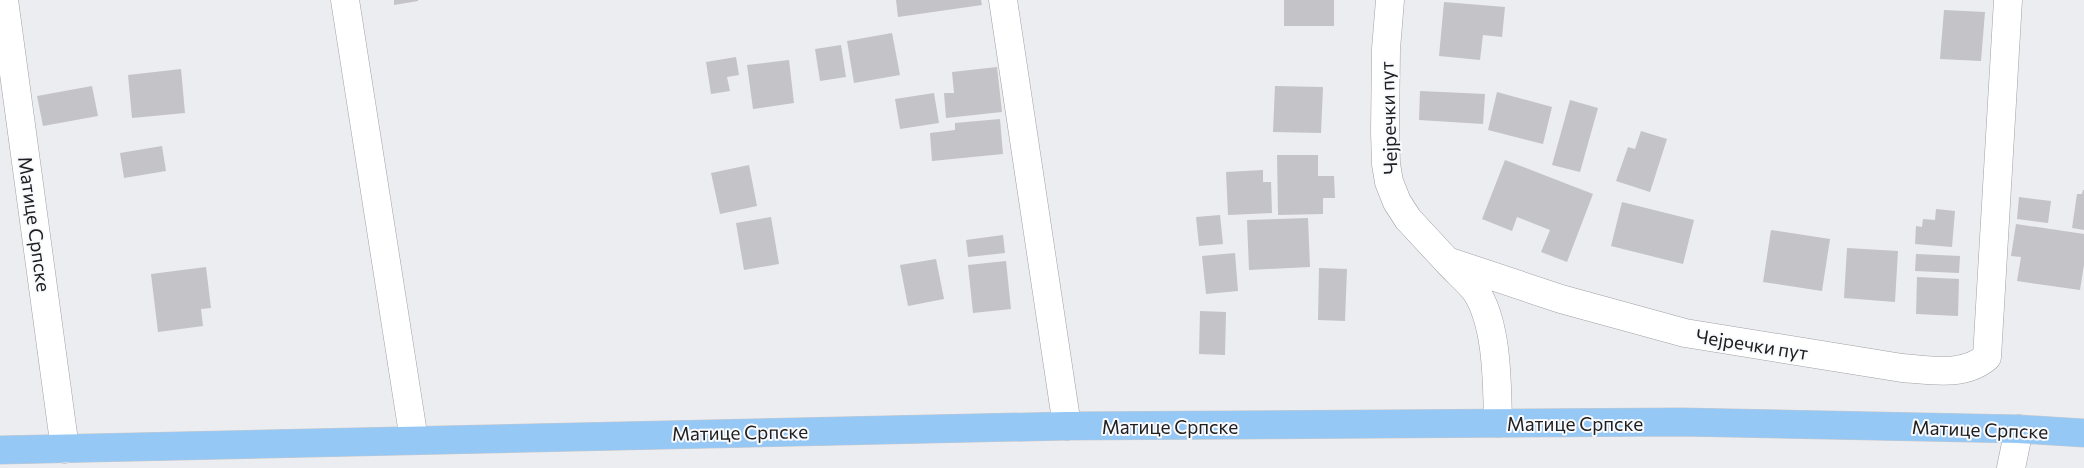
<svg xmlns="http://www.w3.org/2000/svg" width="2084" height="468" font-family="Commissioner,sans-serif">
	<style>
		.building { fill: #c4c3c7 }
		.lines { fill: none; stroke-linecap: round; stroke-linejoin: round }
		.street-casing { stroke: #a0a1a4; stroke-width: 29 }
		.primary-casing { stroke: #c9c9ca; stroke-width: 29 }
		.street { stroke: #fff; stroke-width: 28 }
		.primary { stroke: #96c8f6; stroke-width: 28 }
		.labels { text-anchor: middle; dominant-baseline: central; stroke-width: 4; stroke-linejoin: round; paint-order: stroke }
		.street-label { font-size: 19px; fill: #202021; stroke: #f9fafe }
	</style>
	<rect width="100%" height="100%" fill="#ecedf1"/>
	<path class="building" d="M394,0H418V1L394,5Z
		M896,0H981L982,5L898,17Z
		M1284,0H1334V26H1284Z
		M1444,2L1505,7L1502,37L1483,35L1480,60L1439,56Z
		M1944,10L1985,12L1981,61L1940,59Z
		M892,33L900,75L854,83L847,41Z
		M841,45L846,77L820,81L815,49Z
		M736,57L739,75L727,77L730,91L711,94L706,62Z
		M789,60L794,103L753,109L747,65Z
		M997,67L1002,112L946,118L944,93H954L952,72Z
		M181,69L185,113L132,118L128,75Z
		M92,86L98,116L43,126L37,96Z
		M1275,86L1323,87L1321,133L1273,132Z
		M1420,91L1485,94L1483,124L1419,120Z
		M1497,92L1552,107L1543,144L1488,130Z
		M934,93L939,123L900,129L895,99Z
		M1570,100L1598,108L1580,172L1552,165Z
		M1000,119L1003,154L932,161L930,133L955,130V123Z
		M1641,131L1667,139L1650,192L1616,181L1628,147L1635,149Z
		M162,146L166,171L124,178L120,153Z
		M1277,155H1318V176H1334L1335,198H1323V214L1278,215Z
		M1505,160L1593,194L1567,262L1541,252L1550,230L1517,217L1512,231L1482,219Z
		M749,165L757,206L720,214L711,173Z
		M1263,170V182H1271L1272,213L1228,215L1226,172Z
		M2083,190H2084V230L2072,228L2077,194H2082Z
		M2019,197L2051,201L2048,223L2017,219Z
		M1622,202L1694,220L1683,264L1611,246Z
		M1936,209L1955,211L1952,247L1915,244L1916,226L1922,227L1923,219L1935,220Z
		M1220,215L1223,244L1199,246L1196,217Z
		M771,217L779,264L744,270L736,223Z
		M1308,218L1310,267L1249,270L1247,220Z
		M2016,224L2084,234V265L2080,290L2017,281L2021,257L2011,256Z
		M1771,230L1830,239L1822,291L1763,282Z
		M1003,235L1005,253L968,257L966,240Z
		M1847,248L1898,251L1895,302L1844,298Z
		M1235,253L1238,291L1206,294L1202,256Z
		M1916,254L1960,256L1959,273L1915,271Z
		M936,259L944,299L908,306L900,265Z
		M1006,261L1011,309L973,313L968,265Z
		M206,267L211,308L201,309L203,326L158,332L151,274Z
		M1319,268L1347,269L1345,321L1318,320Z
		M1917,277L1959,279L1958,316L1916,314Z
		M1200,311L1226,312L1225,355L1199,354Z"/>
	<g class="lines">
		<defs>
			<path id="street" d="M4,0L65,449
				M345,0L414,440
				M1003,0L1067,426
				M1390,0L1386,49L1385,132L1386,164L1389,182L1397,202L1408,219L1447,261L1561,299L1685,333L1902,368C1931,370 1964,377 1987,357L2008,0
				M1448,262C1456,271 1467,280 1475,290C1498,323 1497,385 1498,423
				M2011,468L2019,429"/>
			<path id="primary" d="M0,450L1067,426L1681,422L2019,429L2084,433"/>
		</defs>
		<use href="#street" class="street-casing"/>
		<use href="#primary" class="primary-casing"/>
		<use href="#street" class="street"/>
		<use href="#primary" class="primary"/>
	</g>
	<g class="labels">
		<g class="street-label">
			<text transform="translate(1388 118) rotate(-92)">Чејречки пут</text>
			<text transform="translate(35 224) rotate(82)">Матице Српске</text>
			<text transform="translate(1752 344) rotate(9)">Чејречки пут</text>
			<text x="1575" y="423">Матице Српске</text>
			<text x="1170" y="426">Матице Српске</text>
			<text transform="translate(1980 429) rotate(2)">Матице Српске</text>
			<text transform="translate(740 432) rotate(-1)">Матице Српске</text>
		</g>
	</g>
</svg>
